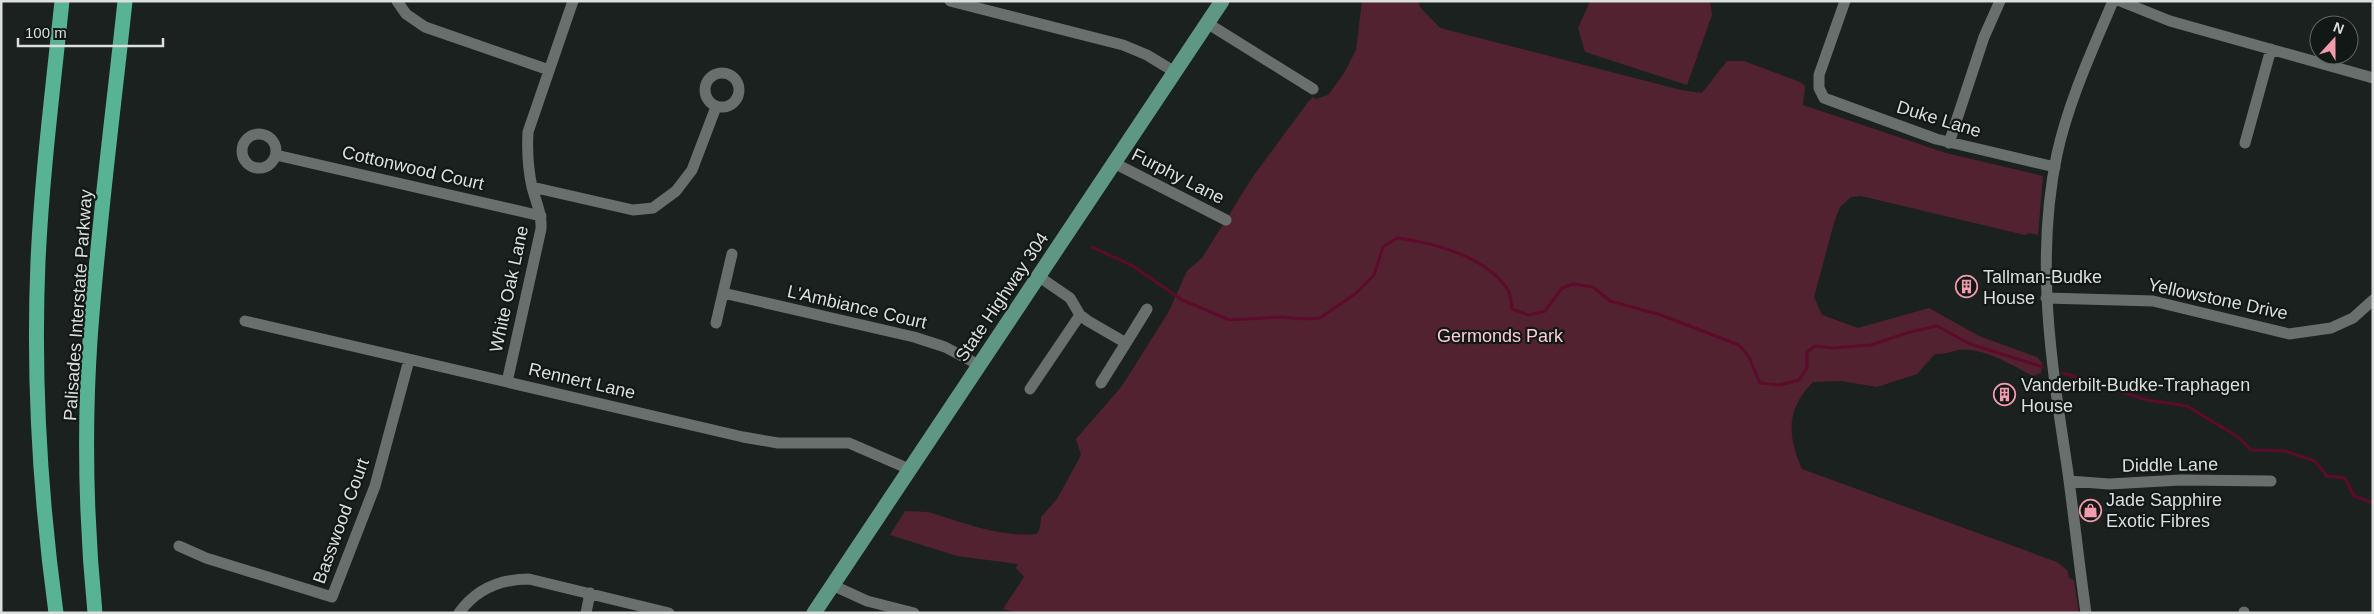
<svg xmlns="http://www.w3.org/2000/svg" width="2374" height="614" font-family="Arial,sans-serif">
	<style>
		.green { fill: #532230 }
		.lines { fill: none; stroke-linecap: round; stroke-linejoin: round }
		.stream { stroke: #5d0b2a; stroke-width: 3 }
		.minor { stroke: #686f6c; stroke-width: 11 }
		.major { stroke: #5e9784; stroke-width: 15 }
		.highway { stroke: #58b294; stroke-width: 15 }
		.labels { text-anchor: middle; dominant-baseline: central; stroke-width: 4.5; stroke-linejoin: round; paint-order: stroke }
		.street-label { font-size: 18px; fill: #dbdfdd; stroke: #121816 }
		.poi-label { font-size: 18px; fill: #dbdfdd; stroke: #121816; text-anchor: start }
		.park-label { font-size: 18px; fill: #fccbd5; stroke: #121816 }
	</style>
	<rect width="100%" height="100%" fill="#1b211f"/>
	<path class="green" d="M1362,1H1418L1420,7L1440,28L1681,90L1702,93L1727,61H1744L1800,82L1805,86L1803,105L1946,153L2043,176L2038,235L2029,233L2025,235L1861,196L1851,197L1840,207L1834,223L1814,297L1822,315L1858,328L1929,308L1979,336L2037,357L2042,363L2041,373L2033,376C2014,366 1981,346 1958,350C1950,352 1946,354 1935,354L1917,374L1877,387L1841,381L1813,382C1786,409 1787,435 1802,469L2057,562L2067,570L2069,578L2074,580L2079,613H1017L1003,609L1024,577L1016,568L1018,564L957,556L890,535L905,511L928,512C962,522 1001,538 1037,534L1040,528L1041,517L1057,499L1081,455L1076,439L1122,386L1168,313L1187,271L1202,258L1252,178L1308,102L1313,97L1316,99L1328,95L1343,75L1356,50Z
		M1590,1H1710L1712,15L1687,85L1585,52L1578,28Z"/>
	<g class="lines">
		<path class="stream" d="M1092,247L1133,266L1182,300L1230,320L1280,317L1304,319L1320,318L1355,294L1374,275L1383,247L1397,238C1434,243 1486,256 1508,290C1511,295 1511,304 1512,309L1529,315L1545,311L1562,288L1573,284L1593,287L1610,301L1661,315L1739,345L1749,357L1760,383L1780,385L1799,380L1807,368V352L1815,346L1833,348L1871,345L1910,332L1937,326L1970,344L2043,367
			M2063,373L2147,400L2187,406L2238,437L2251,450L2285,451L2315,461L2327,476L2345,478L2354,496L2373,503"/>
		<path class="minor" d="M397,1L406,14L425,27L549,70
			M950,1L1123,45L1147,55L1175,72
			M1845,1L1819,75V88L1824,98L1936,139L2055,167
			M2120,1L2170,21L2373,78
			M1207,23L1313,89
			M705 90a17 17 0 1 1 34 0a17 17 0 1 1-34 0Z
			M242 151a17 17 0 1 1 34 0a17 17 0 1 1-34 0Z
			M1949,143L1984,37L2000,1
			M2245,143L2271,49
			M276,155L541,216
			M1114,163L1226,220
			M532,187L633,210L653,208L676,191L692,170L716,107
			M1038,276L1070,298L1080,315L1088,321L1126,343L1101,383
			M723,293L914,337L945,347L979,365
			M2046,298L2153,301L2289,334L2331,328L2353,318L2373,300
			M245,321L743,437L778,443H849L909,469
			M716,323L732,254
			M1126,343L1147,309
			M507,382L541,229C542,214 536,202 532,187C528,169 527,151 528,132L573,1
			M1030,389L1080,315
			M2069,481L2109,484L2181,480L2271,481
			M179,546L206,558L332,597L375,486L409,360
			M832,585L867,601L914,613
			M459,613C476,589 500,579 529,579L669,613
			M586,613L590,593
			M2086,613C2079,564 2074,515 2067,466C2051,362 2035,259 2057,154C2069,100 2092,51 2113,1
			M2244,613V612"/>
		<path class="major" d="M814,613L1222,1"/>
		<path class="highway" d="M56,613C40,496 33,379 38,261C42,174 53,88 62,1
			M95,613C86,522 84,431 90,340C98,227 113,114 125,1"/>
	</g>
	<defs>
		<symbol id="building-ring" viewBox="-11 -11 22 22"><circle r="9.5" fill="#121816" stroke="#f29aae" stroke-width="1.5"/><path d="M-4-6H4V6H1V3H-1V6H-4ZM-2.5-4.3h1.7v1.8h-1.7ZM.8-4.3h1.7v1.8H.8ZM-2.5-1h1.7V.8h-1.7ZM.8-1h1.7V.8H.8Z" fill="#f29aae"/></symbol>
		<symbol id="shop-ring" viewBox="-11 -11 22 22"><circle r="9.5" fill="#121816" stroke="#f29aae" stroke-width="1.5"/><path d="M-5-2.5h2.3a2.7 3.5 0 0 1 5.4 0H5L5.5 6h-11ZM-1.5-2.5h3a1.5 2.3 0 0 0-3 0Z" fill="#f29aae"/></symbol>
	</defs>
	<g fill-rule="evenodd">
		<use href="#building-ring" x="1954" y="274" width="25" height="25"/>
		<use href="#building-ring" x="1992" y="382" width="25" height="25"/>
		<use href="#shop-ring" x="2078" y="498" width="25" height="25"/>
	</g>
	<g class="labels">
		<g class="street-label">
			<text transform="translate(1939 119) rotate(17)">Duke Lane</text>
			<text transform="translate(413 168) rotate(13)">Cottonwood Court</text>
			<text transform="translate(1178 176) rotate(27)">Furphy Lane</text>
			<text transform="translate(509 289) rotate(-78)">White Oak Lane</text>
			<text transform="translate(1002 297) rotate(-56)">State Highway 304</text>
			<text transform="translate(2218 299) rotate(12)">Yellowstone Drive</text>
			<text transform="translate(78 305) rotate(-86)">Palisades Interstate Parkway</text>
			<text transform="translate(857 307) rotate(13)">L'Ambiance Court</text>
			<text transform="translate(582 381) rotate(13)">Rennert Lane</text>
			<text transform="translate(2170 465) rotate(-1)">Diddle Lane</text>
			<text transform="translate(341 521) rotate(-70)">Basswood Court</text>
		</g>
		<g class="poi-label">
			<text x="1983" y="277">Tallman-Budke<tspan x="1983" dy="21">House</tspan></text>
			<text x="2021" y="385">Vanderbilt-Budke-Traphagen<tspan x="2021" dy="21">House</tspan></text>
			<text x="2106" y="500">Jade Sapphire<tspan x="2106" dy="21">Exotic Fibres</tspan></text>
		</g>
		<g class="park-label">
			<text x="1500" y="336">Germonds Park</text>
		</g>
	</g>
	<rect width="2374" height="614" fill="none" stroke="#dbdfdd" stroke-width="5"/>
	<g transform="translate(2334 40) rotate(21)"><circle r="24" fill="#121816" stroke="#626866"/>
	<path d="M0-4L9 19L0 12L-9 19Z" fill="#f29aae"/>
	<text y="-8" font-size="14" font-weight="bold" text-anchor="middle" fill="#dbdfdd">N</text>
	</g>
	<path d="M18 38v8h145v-8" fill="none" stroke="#dbdfdd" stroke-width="2.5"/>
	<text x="25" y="38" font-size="15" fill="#dbdfdd" stroke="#121816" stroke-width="4" paint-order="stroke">100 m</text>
</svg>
